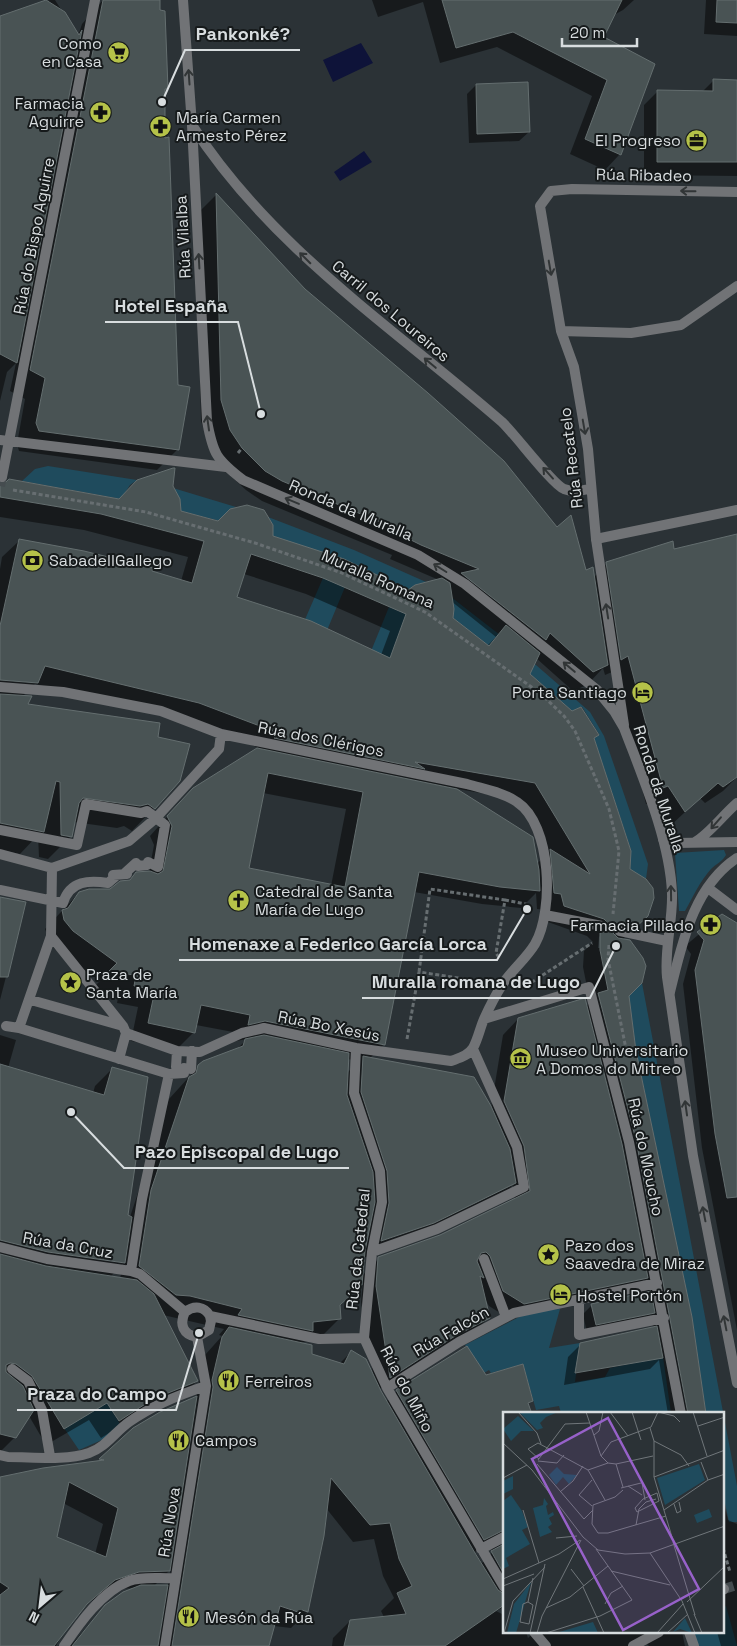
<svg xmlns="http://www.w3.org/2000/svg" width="737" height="1646" font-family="'Space Grotesk',sans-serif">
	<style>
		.green { fill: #1f4b5d }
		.water { fill: #0e1339 }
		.shadow { fill: #0007; fill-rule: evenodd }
		.building { fill: #495354; stroke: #646e6f; fill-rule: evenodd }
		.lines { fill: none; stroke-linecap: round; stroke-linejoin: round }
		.pedestrian-tunnel { stroke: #454c4f; stroke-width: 10; stroke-dasharray: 10 5; stroke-linecap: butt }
		.path { stroke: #676e71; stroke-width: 3; stroke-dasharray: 4 2.5; stroke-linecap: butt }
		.pedestrian { stroke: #717376; stroke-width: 10 }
		.minor { stroke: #717376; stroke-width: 10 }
		.tertiary { stroke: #717376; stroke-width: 10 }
		.oneway { stroke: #313536 }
		.labels { text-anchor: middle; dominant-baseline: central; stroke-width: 4; stroke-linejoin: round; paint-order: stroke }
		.poi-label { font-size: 16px; fill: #d8dddf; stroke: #161a1b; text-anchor: start }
		.street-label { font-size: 16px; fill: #d8dddf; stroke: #161a1b }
		.inset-road { fill: none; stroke: #70767a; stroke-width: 1 }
		.view { fill: #9761c9; fill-opacity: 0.15; stroke: #9761c9; stroke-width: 2.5 }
		.inset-edge { fill: none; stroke: #d8dddf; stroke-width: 2.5 }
		.leader { fill: none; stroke: #d8dddf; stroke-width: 2 }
		.callout-dot { fill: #d8dddf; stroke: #161a1b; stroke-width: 2 }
		.callout-label { font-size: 18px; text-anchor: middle; font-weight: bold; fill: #d8dddf; stroke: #161a1b; stroke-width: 4; stroke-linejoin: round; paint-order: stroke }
	</style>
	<rect width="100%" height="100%" fill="#2b3236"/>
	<path class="green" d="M48,466L137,480L130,485L121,499L22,481L35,469Z
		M173,488L236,507L230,509L220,521L181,511L180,499Z
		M268,517L354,550L426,582L415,585L408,590L273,536V525Z
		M323,578L345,587L311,669L277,684Z
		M451,597L513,645L590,712L604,736L648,864L646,879L630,872L631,850L594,738L599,734L582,707L572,711L530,674L495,638L489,646L453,618Z
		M389,607L406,614L389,667L367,661Z
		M724,850L726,855C723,861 716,864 711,869C700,881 693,897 685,911H679L675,853Z
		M642,983L737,1486V1522H729L723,1494V1414L706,1413L692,1317L636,1051L628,992Z
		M560,1309L549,1348L580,1343L575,1382L605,1377L610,1368L663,1357L671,1413H561L559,1406L536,1410L523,1364L491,1373L489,1370L484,1373L465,1345L521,1316L537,1310Z
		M107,1403L120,1424L104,1439L79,1450L64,1428Z
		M726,1606L737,1646H697L693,1632H723V1608Z"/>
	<path class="water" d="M361,43L373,63L333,82L323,60Z
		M364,151L372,162L340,181L334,172Z"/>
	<path class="shadow" d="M50,0H55L78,36L82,24L103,0H159L166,88L164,91V139L178,449L157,470L19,451L17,444L25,399L10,391L16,363L7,372L0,401V17Z
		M372,0H634L623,10L612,16L602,38L620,154L605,170L570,154L592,96L497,47L440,63L423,2L378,17Z
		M706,0H737V36L704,34Z
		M714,80L737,81V176L644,175V105L658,91L702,92Z
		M476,85L529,132L519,141L469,143L467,94Z
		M216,195L304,290L585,572L594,577L607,564L737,536V777L723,791L705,803L700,798L668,828L651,803L646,804L612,672L605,675L603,668L587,685L573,691L536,658L529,674L598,734L593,739L629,869L647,915L622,940L627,996L635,1051L705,1414H668L659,1360L650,1369L564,1385L568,1357L580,1345L653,1328L651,1315L644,1322L587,1333L583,1314L592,1305L646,1294L644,1280L632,1292L508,1318L489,1306L483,1295L488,1318L473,1333L439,1351L379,1389L386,1402L397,1391L486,1377L532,1401L527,1405L504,1414V1607L496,1611L504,1615V1632H526L528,1638L534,1632H682L685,1646H649L645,1642L631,1646H332L333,1638L350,1621L384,1617L381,1611L394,1598L383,1576L374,1539L353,1542L326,1508L307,1612L291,1628L274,1626L269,1646H70L98,1615L135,1588L115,1589L88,1603L63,1633L56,1646H0V1478L98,1462L134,1429L196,1397L205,1355L222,1336L219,1335L224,1329L163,1315L197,1381L179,1399L134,1417L101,1438L89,1420L46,1445L29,1416L15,1437L0,1452V1035L16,1040L8,1068L93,1093L95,1086L113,1068L126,1216L130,1217L169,1099L199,1066L236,1050L247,1039L231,1042L233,1032L196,1025L194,1032L176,1050L131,1041L138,1007L117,1003L119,993L92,989L100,981L55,949L50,943L45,929L76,896L84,891H110L149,872L154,845L150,836L175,808L193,789L259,748L182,719L35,684L22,697L26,705L156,738L154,808L132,831L124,826L117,828L74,822L71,836L48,859L39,857L38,835L20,854L0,850V569L2,557L19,541L181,581L188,557L84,530L0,517V485L9,480L113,502L172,486L179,512L272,537L408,591L439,580L390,559L392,555L262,501L246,490L222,468L211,450L201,421L197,214ZM160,529L211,541L210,544ZM244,574L306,594L390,631L381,655L236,598ZM451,601L496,637L487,646L451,619ZM453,788L518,800L549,851L537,864L531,838ZM263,793L346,809L331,886L248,869ZM414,892L482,904L521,908L536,893L537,909L545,910L548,922L587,936L593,942L584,951L583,967L590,1002L586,1007L518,1019L503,1035L491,1108L370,1058L384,1044ZM601,935V948H598L599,937ZM347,1059L359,1061L347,1073ZM513,1185L515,1200L440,1236L379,1258L362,1276L363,1258L416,1239L498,1200ZM123,1264L120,1279L110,1277ZM363,1282L361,1302L373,1374L352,1351L339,1364L311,1355L299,1343L320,1338L340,1318L339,1307ZM63,1503L103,1524L95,1554L55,1537ZM486,1546L494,1551L482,1563L475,1552ZM171,1569L168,1586L153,1587Z
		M0,898L25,903L0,1000Z
		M722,915L737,925V1330L702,1148L683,984L691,954L685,946Z
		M723,1500L728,1520L737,1524V1646H721L717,1632H723Z"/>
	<path class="building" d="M46,0L65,12L79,35L82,30L17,363L0,354V16Z
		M103,0H160V10L165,11L168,89H165V138L169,137L178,385L190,387L179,450L39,431L36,423L45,378L30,370Z
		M442,0H622L604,37L655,64L621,155L585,139L607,80L513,32L456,48Z
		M717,0H737V23L716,22Z
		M713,79L737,80V162H657V90L713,91Z
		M528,82L530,132L477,134L476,84Z
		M216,193L305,289L428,393L504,461L557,527L571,515L586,570L593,567L608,665L593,672L550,633L546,640L461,573L479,569L421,545L409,539L411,535L282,481L265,471L242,448L230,430L221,400Z
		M173,468H175L173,486L180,499L181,511L218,521L230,509L247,505L264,510L273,525V536L344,559L408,590L415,585L442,578L450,583L454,609L453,618L489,646L506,625L540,653L530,674L572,711L581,707L599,735L594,738L631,851L630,869L646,879L653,888L654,898L648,916L636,927L617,925L613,933L618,938L630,940L643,958L646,966L642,983L629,996L636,1051L692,1317L706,1414H688L636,1140L598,993L608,990L600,950V933L607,931L609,924L604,919L564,906L561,894L554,893L550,849L590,874L535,783L415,762L425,769L274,738L281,734L199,703L45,666L38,683L0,680V626L19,539L84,551L153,568L152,571L192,583L204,541L101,514L0,497V483H5L9,479L119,499L137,480ZM251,554L323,578L406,614L390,658L311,621L237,597Z
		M737,534V777L723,787L718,783L685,812L668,786L663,788L628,656L621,660L606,562L673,541L674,549Z
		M0,694L32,696L28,704L160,723L158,737L190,744L180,781L155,809L148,804L140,806L83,798L79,803L72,837L61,835L60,782L56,781L44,832L0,823Z
		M257,748L457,789L533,837L539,870L540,891L500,887L419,872L385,1045L265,1021L248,1025L250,1015L201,1005L195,1033L148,1023L155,990L134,986L136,975L108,972L117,963L73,931L64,920L62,910L68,908L79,892L89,889H110L120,881L130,880L136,872L150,871L158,874L163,871L172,826L167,816L193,788ZM268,773L363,792L345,887L249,868Z
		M0,897L26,902L8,977H0Z
		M722,914L737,923V1197L727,1198L715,1134L695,970L704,940L697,932Z
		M585,998L622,1144L648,1278L524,1304L503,1291L490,1256L486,1252L481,1253L477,1261L484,1278L480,1276L490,1318L455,1336L390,1378L376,1286L378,1257L440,1235L530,1191L524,1146L504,1101L518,1018Z
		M264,1035L349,1053L347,1095L373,1172L375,1202L365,1251L362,1285L340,1305L341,1319L313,1322V1331L238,1315L242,1309L190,1296L176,1295L139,1266L151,1190L189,1077L196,1073L198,1065L203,1061L243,1046L245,1039Z
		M363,1056L474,1077L491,1106L510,1149L516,1183L434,1223L381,1241L389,1203L387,1171L361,1092Z
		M0,1064L104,1095L112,1067L148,1077L128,1215L132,1217L125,1263L48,1252L0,1240Z
		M0,1254L46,1266L137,1280L154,1294L198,1381L153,1399L119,1421L107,1403L64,1429L32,1376L16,1364L10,1363L6,1365V1372L23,1386L34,1410L16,1438L0,1434Z
		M651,1291L655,1313L596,1325L591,1304Z
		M657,1326L663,1358L575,1373L580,1343Z
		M229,1327L312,1345V1354L344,1364L351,1350L366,1359L381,1391L475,1553L498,1590L504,1594V1605L445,1646H344L350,1620L406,1614L397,1593L412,1586L399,1559L390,1523L370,1525L331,1478L324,1536L308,1612L302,1610L301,1613L280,1606L269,1646H172L213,1387L212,1380L222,1337Z
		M467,1346L486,1375L523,1364L533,1401L528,1403L532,1414H504V1530L484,1540L396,1390Z
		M197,1396L170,1571L139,1572L115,1580L87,1604L54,1646H0V1595L9,1588L0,1582V1477L43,1468L104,1460L99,1459L133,1428L160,1412ZM69,1482L118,1508L106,1557L57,1537Z
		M504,1544V1574L491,1551Z
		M141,1585H168L158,1646H72L105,1605L123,1592Z"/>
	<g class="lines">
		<path class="pedestrian-tunnel" d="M0,486L2,477
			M602,926L620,931
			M724,1589L737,1585"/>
		<path class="path" d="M238,453L242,448
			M13,490L146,512L255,543L342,573L425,612L540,693L564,716L575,731L609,809L619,851L613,914
			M505,900L530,905
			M609,945L608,959L628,1059
			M419,972L430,889L505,900L496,953L500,959
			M526,986L592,943
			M407,1039L419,972L484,982
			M723,1548L730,1572"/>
		<path class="pedestrian" d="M0,440L226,467
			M2,477L95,0
			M596,539L737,510
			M0,687L63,692L161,711L221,734L467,784C483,789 503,792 517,802C552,825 554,911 535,944C526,959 511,971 502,985C495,996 489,1008 484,1019C480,1028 478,1039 473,1048C468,1056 459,1058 451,1061L356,1048L264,1028L242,1033L200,1052L177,1051L126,1033
			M0,830L77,845L86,804L141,813L147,811L165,825L158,867L148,862L147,865L138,866L136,863L125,873L127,874L113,875L115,877L108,883C90,880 70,880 63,903L0,890
			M0,854L52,868L129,841L156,818L219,749L221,734
			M545,915L602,926
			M620,931L667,941
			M51,936L123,1026L126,1033L119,1059
			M31,1000L123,1026
			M484,1019L589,987L629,1142L681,1414
			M6,1026L19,1028L51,936L52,868
			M19,1028L169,1074L184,1073V1068
			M356,1048L354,1093L380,1171L382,1202L372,1252L364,1338L387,1388L504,1587
			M176,1067L177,1051
			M191,1069L192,1051
			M0,1247L47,1259L131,1271L140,1274L185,1312
			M372,1252L437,1229L524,1187L517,1147L473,1049
			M484,1259L506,1317
			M131,1271L142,1199L169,1074
			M579,1300V1335L664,1318
			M185,1312C194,1305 204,1306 210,1316L319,1339L364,1338
			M197,1337L209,1330L211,1321L210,1316
			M12,1369L28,1381L42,1410L50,1456
			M387,1388L459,1342L514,1313L657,1283
			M0,1455L8,1457C34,1457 65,1461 89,1453C106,1447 115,1432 129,1422C153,1405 178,1395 206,1386
			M481,1549L504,1537
			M723,1590L724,1589
			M534,1632L546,1646
			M689,1632L694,1646
			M64,1646C79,1624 102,1591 129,1581C142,1576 162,1579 175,1578
			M165,1646L206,1386L197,1337C183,1335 179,1324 185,1312
			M633,1646L659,1632"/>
		<path class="minor" d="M192,125C271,248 394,328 502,422C515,434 552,484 564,489C572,492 581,491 589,489
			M561,331L631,333L681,325L737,286
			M624,725L596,539L588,449L574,367L561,331L540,206L551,191L572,189L737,192
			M663,839L677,843L737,842
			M695,842C710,833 723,815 737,803
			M708,888L737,910
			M670,992C682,944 693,887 737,858"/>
		<path class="tertiary" d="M183,0L192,125L207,421C213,454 216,459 243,480L418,555L465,584L597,690L614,711L624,728C643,778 670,841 672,893C673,922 664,949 667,977L693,1156L737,1383"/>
	</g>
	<defs><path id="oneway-shaft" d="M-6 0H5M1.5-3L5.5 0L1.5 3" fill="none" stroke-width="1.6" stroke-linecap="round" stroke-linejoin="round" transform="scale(1.25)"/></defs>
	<g class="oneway">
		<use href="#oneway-shaft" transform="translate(189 77) rotate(-94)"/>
		<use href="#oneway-shaft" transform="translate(688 191) rotate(-179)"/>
		<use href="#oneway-shaft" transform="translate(305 258) rotate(-135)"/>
		<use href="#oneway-shaft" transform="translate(199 261) rotate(-93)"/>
		<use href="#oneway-shaft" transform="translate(550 268) rotate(80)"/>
		<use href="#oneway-shaft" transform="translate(430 363) rotate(-140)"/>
		<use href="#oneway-shaft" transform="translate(208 423) rotate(-98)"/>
		<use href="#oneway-shaft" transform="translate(584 427) rotate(80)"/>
		<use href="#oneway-shaft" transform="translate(548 473) rotate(-132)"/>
		<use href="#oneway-shaft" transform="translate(292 501) rotate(-157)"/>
		<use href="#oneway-shaft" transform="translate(440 568) rotate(-148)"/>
		<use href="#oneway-shaft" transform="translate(607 611) rotate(-99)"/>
		<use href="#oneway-shaft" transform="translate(569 667) rotate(-140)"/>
		<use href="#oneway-shaft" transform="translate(716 823) rotate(131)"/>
		<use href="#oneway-shaft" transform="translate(671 893) rotate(-91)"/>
		<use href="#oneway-shaft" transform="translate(686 1108) rotate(-98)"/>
		<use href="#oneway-shaft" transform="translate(704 1214) rotate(-101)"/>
		<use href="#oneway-shaft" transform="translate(725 1323) rotate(-101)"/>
	</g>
	<defs>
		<symbol id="supermarket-disc" viewBox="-11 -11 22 22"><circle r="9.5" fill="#b5c249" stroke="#161a1b"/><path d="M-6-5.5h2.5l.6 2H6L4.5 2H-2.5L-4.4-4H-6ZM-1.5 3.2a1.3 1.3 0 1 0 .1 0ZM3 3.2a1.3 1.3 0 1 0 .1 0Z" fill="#111"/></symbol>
		<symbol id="pharmacy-disc" viewBox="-11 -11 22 22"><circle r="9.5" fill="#b5c249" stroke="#161a1b"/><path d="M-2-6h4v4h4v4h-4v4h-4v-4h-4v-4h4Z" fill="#111"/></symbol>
		<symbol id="office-disc" viewBox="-11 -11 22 22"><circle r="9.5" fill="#b5c249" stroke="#161a1b"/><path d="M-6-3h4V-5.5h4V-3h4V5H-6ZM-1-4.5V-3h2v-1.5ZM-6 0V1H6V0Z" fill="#111"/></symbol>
		<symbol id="bank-disc" viewBox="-11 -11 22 22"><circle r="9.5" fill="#b5c249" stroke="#161a1b"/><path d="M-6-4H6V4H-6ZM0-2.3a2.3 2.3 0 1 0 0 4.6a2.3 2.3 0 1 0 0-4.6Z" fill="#111"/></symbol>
		<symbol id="hotel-disc" viewBox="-11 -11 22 22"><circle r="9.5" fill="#b5c249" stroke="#161a1b"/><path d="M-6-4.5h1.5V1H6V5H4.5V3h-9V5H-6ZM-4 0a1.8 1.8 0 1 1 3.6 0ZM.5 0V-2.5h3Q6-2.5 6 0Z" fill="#111"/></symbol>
		<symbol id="church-disc" viewBox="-11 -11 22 22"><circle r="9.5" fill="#b5c249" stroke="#161a1b"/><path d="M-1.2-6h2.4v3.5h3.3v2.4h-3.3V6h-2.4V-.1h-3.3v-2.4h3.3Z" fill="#111"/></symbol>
		<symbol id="sight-disc" viewBox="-11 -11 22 22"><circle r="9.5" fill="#b5c249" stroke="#161a1b"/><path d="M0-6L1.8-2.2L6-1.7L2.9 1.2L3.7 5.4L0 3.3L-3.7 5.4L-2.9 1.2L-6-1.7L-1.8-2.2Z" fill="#111"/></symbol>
		<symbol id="museum-disc" viewBox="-11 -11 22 22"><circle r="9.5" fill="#b5c249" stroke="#161a1b"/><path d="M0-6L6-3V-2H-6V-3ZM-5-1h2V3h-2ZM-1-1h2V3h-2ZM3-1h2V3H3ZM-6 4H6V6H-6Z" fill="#111"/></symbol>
		<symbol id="restaurant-disc" viewBox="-11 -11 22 22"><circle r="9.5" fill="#b5c249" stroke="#161a1b"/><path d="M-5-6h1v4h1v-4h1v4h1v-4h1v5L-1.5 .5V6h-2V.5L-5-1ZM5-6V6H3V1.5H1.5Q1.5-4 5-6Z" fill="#111"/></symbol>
	</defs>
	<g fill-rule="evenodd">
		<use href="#supermarket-disc" x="106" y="40" width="25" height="25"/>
		<use href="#pharmacy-disc" x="88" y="100" width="25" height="25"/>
		<use href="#pharmacy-disc" x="148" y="114" width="25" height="25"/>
		<use href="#office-disc" x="684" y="128" width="25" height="25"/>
		<use href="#bank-disc" x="20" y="548" width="25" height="25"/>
		<use href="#hotel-disc" x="630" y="680" width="25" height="25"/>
		<use href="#church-disc" x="226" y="888" width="25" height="25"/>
		<use href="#pharmacy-disc" x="698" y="912" width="25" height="25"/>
		<use href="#sight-disc" x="58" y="970" width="25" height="25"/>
		<use href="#museum-disc" x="508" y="1046" width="25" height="25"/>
		<use href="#sight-disc" x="536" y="1242" width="25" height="25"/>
		<use href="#hotel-disc" x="548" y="1282" width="25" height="25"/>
		<use href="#restaurant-disc" x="216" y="1368" width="25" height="25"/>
		<use href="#restaurant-disc" x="166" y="1428" width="25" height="25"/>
		<use href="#restaurant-disc" x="176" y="1604" width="25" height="25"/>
	</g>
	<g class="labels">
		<g class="poi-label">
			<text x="102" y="43" text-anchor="end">Como<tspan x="102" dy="18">en Casa</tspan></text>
			<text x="84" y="103" text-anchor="end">Farmacia<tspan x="84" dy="18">Aguirre</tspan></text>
			<text x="176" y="117">María Carmen<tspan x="176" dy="18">Armesto Pérez</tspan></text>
			<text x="681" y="140" text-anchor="end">El Progreso</text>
			<text x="49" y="560">SabadellGallego</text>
			<text x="627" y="692" text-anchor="end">Porta Santiago</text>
			<text x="255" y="891">Catedral de Santa<tspan x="255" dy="18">María de Lugo</tspan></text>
			<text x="694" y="925" text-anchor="end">Farmacia Pillado</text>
			<text x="86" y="974">Praza de<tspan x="86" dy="18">Santa María</tspan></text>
			<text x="536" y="1050">Museo Universitario<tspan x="536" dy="18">A Domos do Mitreo</tspan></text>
			<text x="565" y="1245">Pazo dos<tspan x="565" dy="18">Saavedra de Miraz</tspan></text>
			<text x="577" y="1295">Hostel Portón</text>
			<text x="245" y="1381">Ferreiros</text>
			<text x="195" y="1440">Campos</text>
			<text x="205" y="1617">Mesón da Rúa</text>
		</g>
		<g class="street-label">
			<text transform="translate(644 175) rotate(1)">Rúa Ribadeo</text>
			<text transform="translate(34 236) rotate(-79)">Rúa do Bispo Aguirre</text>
			<text transform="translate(183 237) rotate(-93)">Rúa Vilalba</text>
			<text transform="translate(391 311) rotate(40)">Carril dos Loureiros</text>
			<text transform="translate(571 458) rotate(-97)">Rúa Recatelo</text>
			<text transform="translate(351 510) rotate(23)">Ronda da Muralla</text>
			<text transform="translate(378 579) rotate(24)">Muralla Romana</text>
			<text transform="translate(321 739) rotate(11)">Rúa dos Clérigos</text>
			<text transform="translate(659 789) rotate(72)">Ronda da Muralla</text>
			<text transform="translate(329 1026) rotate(11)">Rúa Bo Xesús</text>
			<text transform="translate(646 1157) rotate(78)">Rúa do Moucho</text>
			<text transform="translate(68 1245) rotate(10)">Rúa da Cruz</text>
			<text transform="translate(358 1249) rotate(-84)">Rúa da Catedral</text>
			<text transform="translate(451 1331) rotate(-30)">Rúa Falcón</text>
			<text transform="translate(407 1389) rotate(62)">Rúa do Miño</text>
			<text transform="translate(169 1522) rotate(-81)">Rúa Nova</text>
		</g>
	</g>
	<g transform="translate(503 1412)">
		<rect width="221" height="221" fill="#2b3236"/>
		<path d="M16,0H55L43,5L37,11L40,16L34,18ZM15,4L31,19H18L8,29L0,17ZM196,52L202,68L162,93L154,66ZM54,55L61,62L74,63L66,72L60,65L53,73L46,63ZM10,64V77L0,82V69ZM8,83L19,99L25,115L19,118L27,132L3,146L6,154L0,157V89ZM41,86L45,92L43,94L45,103L50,100L51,103L46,106L49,112L45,115L49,120L37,125L30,96L40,93ZM206,97L209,105L194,111L191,103ZM28,170L13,221H4L11,192ZM182,206L189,221L177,217L170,220ZM90,210L95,221H53Z" fill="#1f4b5d"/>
		<path class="inset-road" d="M15,0L34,21L38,32M83,0L98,44L105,51L113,52L150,44M107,0L125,24M129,0L138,28M155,0L171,4L177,10M190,0L204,44M195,14L222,5M147,16L151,29V65M91,23L96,19L100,0M151,29L178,43L186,54M0,31L29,58L80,125L95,138L122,142L147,141L222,114M98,44L108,30L148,15L155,0M36,47L25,37L35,31L85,58M35,48L62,12L87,11M35,49L54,51L61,43M198,50L205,68M34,52L81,107L90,98M113,52L120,75M85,58L102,88M85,58L105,51M0,66L24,53M89,68L76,83L89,94M139,71L142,88M125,74L139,83M118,76L138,71M120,78L112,85L90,93L89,112L95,121H105L163,104M57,80L70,69L80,54M154,81L156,89L134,100L132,96L140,87ZM171,92L174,101L178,99L176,90M20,98L36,151M161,98L205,68L222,62M133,113L136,97L143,90L153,87M169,125L151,65L222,38M53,126L74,124M170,130L192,203M147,141L179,189L192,221M68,157L81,174M108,159L167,173M0,167L56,142L77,128M0,174L31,162M80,175L101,221M25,190L20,192L17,210L26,212L30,193L25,190L30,166M184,190L222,154M102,192L108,181L120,174M43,196L67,185L105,154M191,202L199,221M1,221L10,189L42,155M27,221L42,152M34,221L39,204L78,128M43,221L97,204L129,188L93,137M154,221L180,192M164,221L185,202"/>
		<path class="view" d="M105,6L196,177L120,218L29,47Z"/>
		<rect width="221" height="221" class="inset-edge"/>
	</g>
	<path class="leader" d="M162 102L185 50H300M261 414L238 322H105M527 909L497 960H179M616 946L590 998H362M71 1112L124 1168H349M199 1333L176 1410H17"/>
	<g class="callout-dot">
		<circle cx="162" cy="102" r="5"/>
		<circle cx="261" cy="414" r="5"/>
		<circle cx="527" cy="909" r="5"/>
		<circle cx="616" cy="946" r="5"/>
		<circle cx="71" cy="1112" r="5"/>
		<circle cx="199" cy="1333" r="5"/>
	</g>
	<g class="callout-label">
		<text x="243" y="40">Pankonké?</text>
		<text x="171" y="312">Hotel España</text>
		<text x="338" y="950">Homenaxe a Federico García Lorca</text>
		<text x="476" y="988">Muralla romana de Lugo</text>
		<text x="237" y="1158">Pazo Episcopal de Lugo</text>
		<text x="97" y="1400">Praza do Campo</text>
	</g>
	<g transform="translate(40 1606) rotate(208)" stroke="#161a1b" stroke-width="4" paint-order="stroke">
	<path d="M0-4L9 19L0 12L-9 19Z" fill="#d8dddf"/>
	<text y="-8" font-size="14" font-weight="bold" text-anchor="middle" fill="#d8dddf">N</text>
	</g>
	<path d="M562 38v8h75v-8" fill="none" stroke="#d8dddf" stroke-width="2.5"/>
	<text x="570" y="38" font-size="15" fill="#d8dddf" stroke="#161a1b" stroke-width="4" paint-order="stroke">20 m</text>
</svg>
